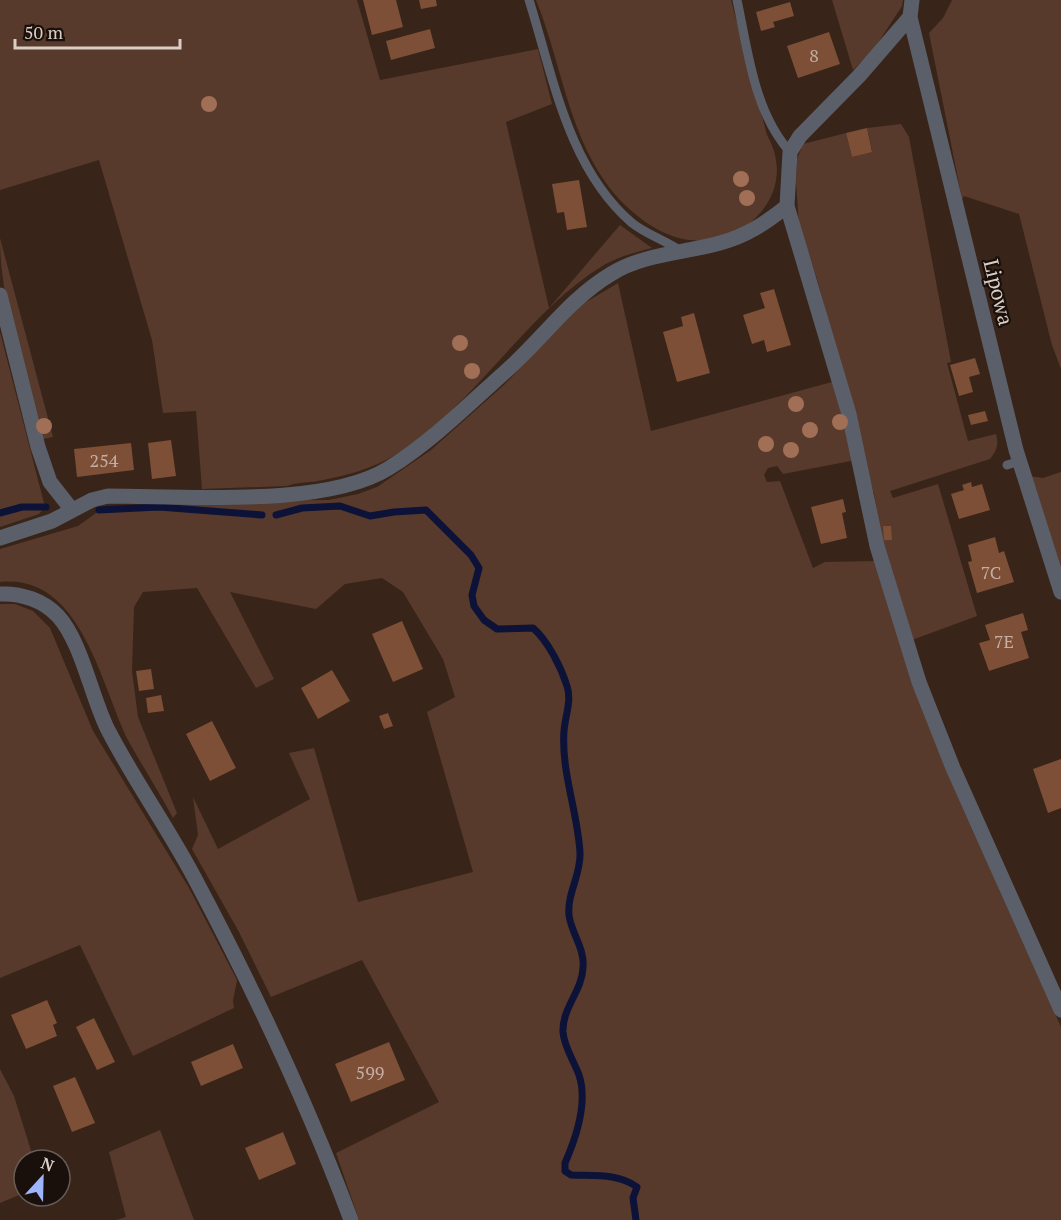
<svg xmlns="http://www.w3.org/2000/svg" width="1061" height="1220" font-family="'PT Serif',serif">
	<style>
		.green { fill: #573a2b }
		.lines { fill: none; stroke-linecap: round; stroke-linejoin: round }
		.stream { stroke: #0d1338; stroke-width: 7 }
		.building { fill: #7c4f36 }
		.lane { stroke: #5b5f69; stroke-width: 9 }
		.street { stroke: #5b5f69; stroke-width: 15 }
		.tree { fill: #a16f55 }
		.labels { text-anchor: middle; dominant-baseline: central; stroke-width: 4.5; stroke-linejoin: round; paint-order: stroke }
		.number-label { font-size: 18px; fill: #c4aea3 }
		.street-label { font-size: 21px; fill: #dccec7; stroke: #19100b }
	</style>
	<rect width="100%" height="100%" fill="#382419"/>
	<path class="green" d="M0,0H357L380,80L538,49L552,104L506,122L549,308L620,225L652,248C636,252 618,257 604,265C526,312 476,405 395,455C372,469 345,476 318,481C307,483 297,482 287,486L202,489L196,411L163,413L152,340L99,160L0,190Z
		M536,0H731L767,135C799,191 748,246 689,240C664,237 640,220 623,203C569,147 564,69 536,0Z
		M832,0H903L902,6L874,49L853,70Z
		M952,0H1061V369L1052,345L1019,214L964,196L962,199L929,33L943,18Z
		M901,124L909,137L951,362L947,363L968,441L996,434C999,445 997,450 990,459L890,491L893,498L938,484L977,616L912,640L883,543L874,494L818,282L799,226L796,182L797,159L803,144L846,133L852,157L872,151L867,128Z
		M0,238L53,437L43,439C25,376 0,303 0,238Z
		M618,283L651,431L832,382L856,460L783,474L777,466L768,468L764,475L767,482L780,481L813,568L825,562L876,561L1001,894L1061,1027V1220H359L336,1153L439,1102L362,960L271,997L239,932L192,849L198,835L193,797L218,849L310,799L289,753L314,748L358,902L473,872L427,712L455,697L443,659L403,592L382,578L345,584L316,609L230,592L274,679L256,688L197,588L143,592L134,607L132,671L138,717L177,813L173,818C159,792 143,767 129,742C101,687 82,573 0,582V549L78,526L103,508L207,501L329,500L358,494L377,487L431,450L505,384L581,305Z
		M0,332L45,507L39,514L0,527Z
		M1061,472V573L1029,476L1043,478Z
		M0,604H15L33,611L50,628L93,731L189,888L237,980L233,1001L234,1008L133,1056L80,945L0,978Z
		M0,1069L14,1096L34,1160H24V1193L0,1203Z
		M160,1130L194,1220H116L126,1217L109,1152Z"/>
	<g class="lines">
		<path class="stream" d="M99,510L159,507L262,515
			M0,513L22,507H46
			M276,515L302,508L340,506L370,516L394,512L426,510L471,555L479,568L472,595L474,606L484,620L497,629L533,628C548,641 561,667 567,686C572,701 565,716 564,731C561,772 578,813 580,853C581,875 567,893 569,915C571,933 585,948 583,968C582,991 562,1008 563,1032C564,1047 574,1061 579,1075C588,1102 576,1138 565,1163V1171L571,1175C594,1176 618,1173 637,1187L633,1198L636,1220"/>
	</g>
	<path class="building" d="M363,0H396L403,27L372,35Z
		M419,0H436L437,6L421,9Z
		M790,2L794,16L773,22L775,27L761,31L756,12Z
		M430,29L435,48L391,60L386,41Z
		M829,32L840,64L798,78L787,46Z
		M867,128L872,152L852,157L846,133Z
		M579,180L587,227L567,230L564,212L557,213L552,184Z
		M774,289L791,345L767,352L764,340L752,344L743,315L765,308L760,293Z
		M694,313L710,373L677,382L663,332L683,326L681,317Z
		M975,358L980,374L969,377L973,392L959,396L950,365Z
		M985,411L988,421L971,425L968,415Z
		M171,440L176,476L152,479L148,443Z
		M131,443L134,470L77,477L74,449Z
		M971,482L972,487L982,484L990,510L959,519L951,494L964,490L962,485Z
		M843,499L846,512L842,513L847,538L821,544L811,507Z
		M883,526H891L892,540H884Z
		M995,537L999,553L1004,551L1014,582L977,593L968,562L972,561L968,545Z
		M1023,613L1028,630L1021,632L1029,658L989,671L979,643L990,640L985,625Z
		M402,621L423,669L393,682L372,634Z
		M151,669L154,689L139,691L136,671Z
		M332,670L350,701L318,719L301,688Z
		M161,695L164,711L148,713L146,698Z
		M388,713L393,726L384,729L379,716Z
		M212,721L236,768L210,781L186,734Z
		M1061,759V808L1048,813L1033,769Z
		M47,1000L57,1023L53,1025L57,1036L26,1049L11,1015Z
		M94,1018L115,1062L97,1070L76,1027Z
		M389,1042L405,1080L351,1102L335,1064Z
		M233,1044L243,1068L201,1086L191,1062Z
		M75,1077L95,1123L72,1132L53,1086Z
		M283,1132L296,1164L259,1180L245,1148Z"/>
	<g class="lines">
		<path class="lane" d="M529,0C553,76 568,168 632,223C646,234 664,240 679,250
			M737,0C748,51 754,112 790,152
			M1007,465L1020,461"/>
		<path class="street" d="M912,0L910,17L1016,450L1061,592
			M910,17L859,76L800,136L790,152L787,206L849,414L877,546L919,682L953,768L1061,1010
			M0,295L38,447L50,482L72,510
			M0,538L52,521L92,500L108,496C185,496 325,508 389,468C432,441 468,405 505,372C541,341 569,299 611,274C643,254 684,253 720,243C746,236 766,223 787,206
			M0,594C21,593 43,600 58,616C81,641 91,695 107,728C133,779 167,826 194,877C253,988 307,1102 351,1220"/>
	</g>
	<g class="tree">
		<circle cx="209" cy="104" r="8"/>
		<circle cx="741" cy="179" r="8"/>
		<circle cx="747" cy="198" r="8"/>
		<circle cx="460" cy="343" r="8"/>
		<circle cx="472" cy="371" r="8"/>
		<circle cx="796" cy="404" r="8"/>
		<circle cx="840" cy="422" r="8"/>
		<circle cx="44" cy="426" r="8"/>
		<circle cx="810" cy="430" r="8"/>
		<circle cx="766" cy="444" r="8"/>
		<circle cx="791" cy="450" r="8"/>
	</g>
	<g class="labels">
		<g class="number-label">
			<text x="814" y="55">8</text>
			<text x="104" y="460">254</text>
			<text x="991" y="572">7C</text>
			<text x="1004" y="641">7E</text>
			<text x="370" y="1072">599</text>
		</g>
		<g class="street-label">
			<text transform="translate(999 292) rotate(76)">Lipowa</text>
		</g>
	</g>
	<g transform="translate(42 1178) rotate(22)"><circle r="28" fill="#19100b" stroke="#675c56" stroke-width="1.5"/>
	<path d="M0-4.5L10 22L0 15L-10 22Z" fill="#9eb4fd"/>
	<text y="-9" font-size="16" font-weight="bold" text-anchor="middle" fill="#dccec7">N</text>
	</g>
	<path d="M15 39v9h165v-9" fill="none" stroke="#dccec7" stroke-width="3"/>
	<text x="24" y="39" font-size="18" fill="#dccec7" stroke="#19100b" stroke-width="4.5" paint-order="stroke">50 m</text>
</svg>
